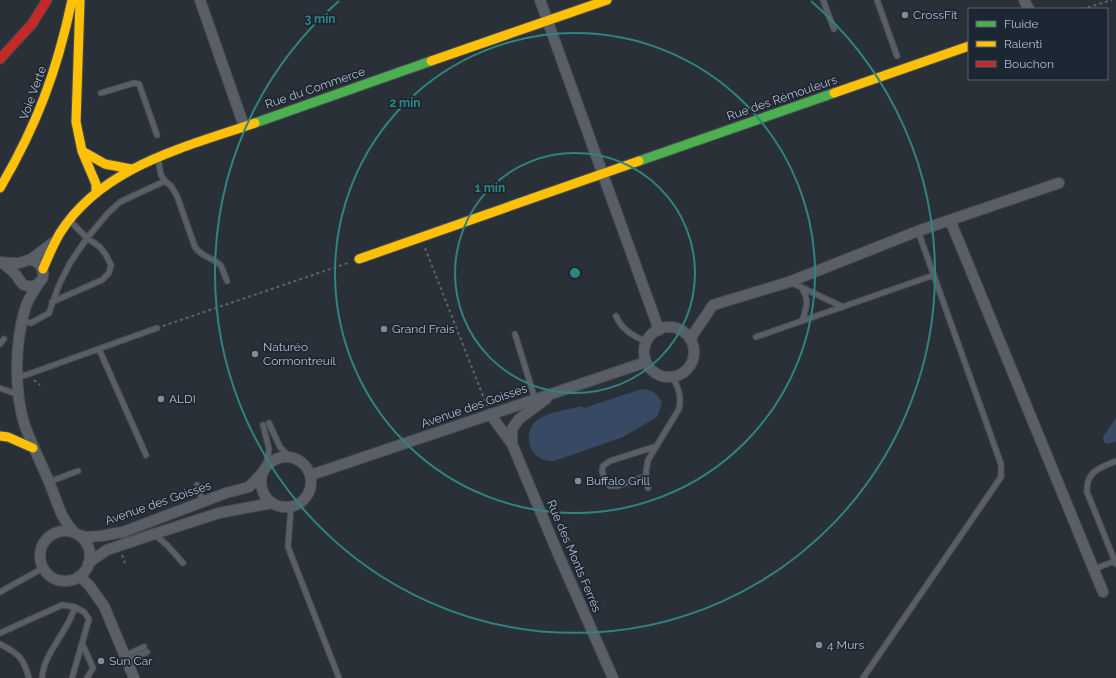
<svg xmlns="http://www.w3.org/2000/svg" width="1116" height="678" font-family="Raleway,sans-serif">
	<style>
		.water { fill: #384963 }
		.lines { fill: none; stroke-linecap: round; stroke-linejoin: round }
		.lane-casing { stroke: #484c53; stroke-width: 7 }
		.street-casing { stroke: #484c53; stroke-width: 12 }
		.fast-casing { stroke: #484c53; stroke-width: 11 }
		.slow-casing { stroke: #484c53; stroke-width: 11 }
		.jam-casing { stroke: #484c53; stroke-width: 11 }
		.path { stroke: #5d636a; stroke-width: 2; stroke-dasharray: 3 3; stroke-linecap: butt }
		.lane { stroke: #5a5e66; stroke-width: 5 }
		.street { stroke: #5a5e66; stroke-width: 10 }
		.fast { stroke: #4caf50; stroke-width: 9 }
		.slow { stroke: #ffc107; stroke-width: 9 }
		.jam { stroke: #c62828; stroke-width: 9 }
		.ring { fill: none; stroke: #308480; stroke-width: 2 }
		.poi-dot { fill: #848b96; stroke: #1d2633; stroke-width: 1.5 }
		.labels { text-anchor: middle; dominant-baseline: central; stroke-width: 3.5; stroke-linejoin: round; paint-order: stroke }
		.poi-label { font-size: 12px; fill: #b4bcc9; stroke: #1d2633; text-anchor: start }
		.street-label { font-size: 12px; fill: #b4bcc9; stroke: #1d2633 }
		.centre { fill: #308480; stroke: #1d2633; stroke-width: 2 }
		.ring-label { font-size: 12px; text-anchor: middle; font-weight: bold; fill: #308480; stroke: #1d2633; stroke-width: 3.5; stroke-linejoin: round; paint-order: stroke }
	</style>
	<rect width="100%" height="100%" fill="#2a3038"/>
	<path class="water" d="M642,389C652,390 657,393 662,402L659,412L657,417L623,437L554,461C551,461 548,461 545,460C526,455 523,428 540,418C549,412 571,409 582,406L584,408Z
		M1116,418V441L1108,444L1104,442L1103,437Z"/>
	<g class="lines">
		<defs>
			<path id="lane" d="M823,0L834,29
				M877,0L897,56
				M101,93L134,83L139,84L157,135
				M158,158L161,175L165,181L171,186L177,196L195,247C203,259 214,257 221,266C223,270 225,276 227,281
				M790,282L843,307
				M52,302L102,280L109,273L111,265L106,255L100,247L87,238L71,222
				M616,316C622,330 633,336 647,342
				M22,321L31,323L49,313L59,285L70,263L87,238L108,213L120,202L165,181
				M802,321C806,309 810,300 802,289
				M515,334L535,399
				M756,337L934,275
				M0,344L4,339
				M99,349L146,455
				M17,377L26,375L157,328
				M0,388L19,395
				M269,423L280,447L290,457
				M263,425L269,449L266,466
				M1116,461C1100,468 1086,471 1087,492L1116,564
				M646,476L617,486H610L606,483L602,471L603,466L610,461L657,446
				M49,482L78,471
				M197,485L203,502
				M648,488L646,472L648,460L679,409C682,396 678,388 673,377
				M291,507L288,547L339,678
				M154,534L167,545L183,563
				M1094,569L1115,561
				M0,592L43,568
				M0,633L62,605L75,607L84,612L89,619L72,678
				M82,643L93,668L87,678
				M0,644C19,654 23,657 29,678
				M124,656L144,647
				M126,661L147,652
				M42,678C44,652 68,632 75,607
				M863,678L1001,477V464L918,231"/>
			<path id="street" d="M200,0L244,126
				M540,0L659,330
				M1024,0L1029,9
				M950,220L1103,592
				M30,260L54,242
				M0,262C6,263 13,263 19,263C22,263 24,261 28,260C36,259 44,266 43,275C43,281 38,284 34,286C21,287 22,283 16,275C12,270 6,266 1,262
				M38,284C34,292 27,300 25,309C15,343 14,389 24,423C31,444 41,462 49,482C58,502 59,517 75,533
				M644 352a25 25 0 1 1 50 0a25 25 0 1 1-50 0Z
				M690,339L713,305L789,282L918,231L1059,183
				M490,414L512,444L559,556L613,678
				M512,444V429L519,419L546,399
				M261 482a25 25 0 1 1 50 0a25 25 0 1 1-50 0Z
				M311,475L646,362
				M40 556a25 25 0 1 1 50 0a25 25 0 1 1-50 0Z
				M79,535L87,537L101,536L123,532L226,493L249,487L262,473
				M88,564L95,558L107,550L154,534L219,513L272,503
				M79,576L89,585L104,606L134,678"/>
			<path id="fast" d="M255,123L431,61
				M639,161L834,93"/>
			<path id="slow" d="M80,0L76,122L82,151L96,184V193
				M431,61L607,0
				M834,93L969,46
				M82,151L105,164L131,169
				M0,188C37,125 57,71 72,0
				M359,259L639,161
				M43,269C48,257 53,245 60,233C102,166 186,147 255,123
				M0,436L8,437L33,448"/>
			<path id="jam" d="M0,59L32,24L47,0"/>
		</defs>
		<use href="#lane" class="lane-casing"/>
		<use href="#street" class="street-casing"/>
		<use href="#fast" class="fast-casing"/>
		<use href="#slow" class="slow-casing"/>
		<use href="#jam" class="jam-casing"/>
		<path class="path" d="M1082,9L1112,0
			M425,248L487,406
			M163,326L348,263
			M34,380L40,385
			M122,555L125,563"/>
		<use href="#lane" class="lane"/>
		<use href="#street" class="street"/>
		<use href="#fast" class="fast"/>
		<use href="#slow" class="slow"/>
		<use href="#jam" class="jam"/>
	</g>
	<g class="ring">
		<circle cx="575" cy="273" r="120"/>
		<circle cx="575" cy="273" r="240"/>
		<path d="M811 1A360 360 0 1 1 339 1"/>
	</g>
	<g class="poi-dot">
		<circle cx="905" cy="15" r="4"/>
		<circle cx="384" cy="329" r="4"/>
		<circle cx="255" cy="354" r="4"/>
		<circle cx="161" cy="399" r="4"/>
		<circle cx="578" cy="481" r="4"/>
		<circle cx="819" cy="645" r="4"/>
		<circle cx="101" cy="661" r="4"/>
	</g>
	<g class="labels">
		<g class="poi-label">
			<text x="913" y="15">CrossFit</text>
			<text x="392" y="329">Grand Frais</text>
			<text x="263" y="347">Naturéo<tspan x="263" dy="14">Cormontreuil</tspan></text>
			<text x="169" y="399">ALDI</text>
			<text x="586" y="481">Buffalo Grill</text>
			<text x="827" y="645">4 Murs</text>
			<text x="109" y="661">Sun Car</text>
		</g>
		<g class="street-label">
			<text transform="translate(315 88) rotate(-19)">Rue du Commerce</text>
			<text transform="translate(33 93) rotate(-70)">Voie Verte</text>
			<text transform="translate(782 98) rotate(-19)">Rue des Rémouleurs</text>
			<text transform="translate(474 406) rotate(-19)">Avenue des Goisses</text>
			<text transform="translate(158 503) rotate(-19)">Avenue des Goisses</text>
			<text transform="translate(574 556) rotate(67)">Rue des Monts Ferrés</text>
		</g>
	</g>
	<circle cx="575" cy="273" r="6" class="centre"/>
	<g class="ring-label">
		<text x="320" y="23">3 min</text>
		<text x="405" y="107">2 min</text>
		<text x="490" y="192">1 min</text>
	</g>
	<rect x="968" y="8" width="140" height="72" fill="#1d2633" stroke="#59626f"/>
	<rect x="976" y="21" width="20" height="6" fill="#4caf50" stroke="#59626f"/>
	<text x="1004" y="28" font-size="12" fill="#b4bcc9">Fluide</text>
	<rect x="976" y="41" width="20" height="6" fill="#ffc107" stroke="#59626f"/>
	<text x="1004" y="48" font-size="12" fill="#b4bcc9">Ralenti</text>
	<rect x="976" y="61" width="20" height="6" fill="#c62828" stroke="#59626f"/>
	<text x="1004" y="68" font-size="12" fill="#b4bcc9">Bouchon</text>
</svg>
